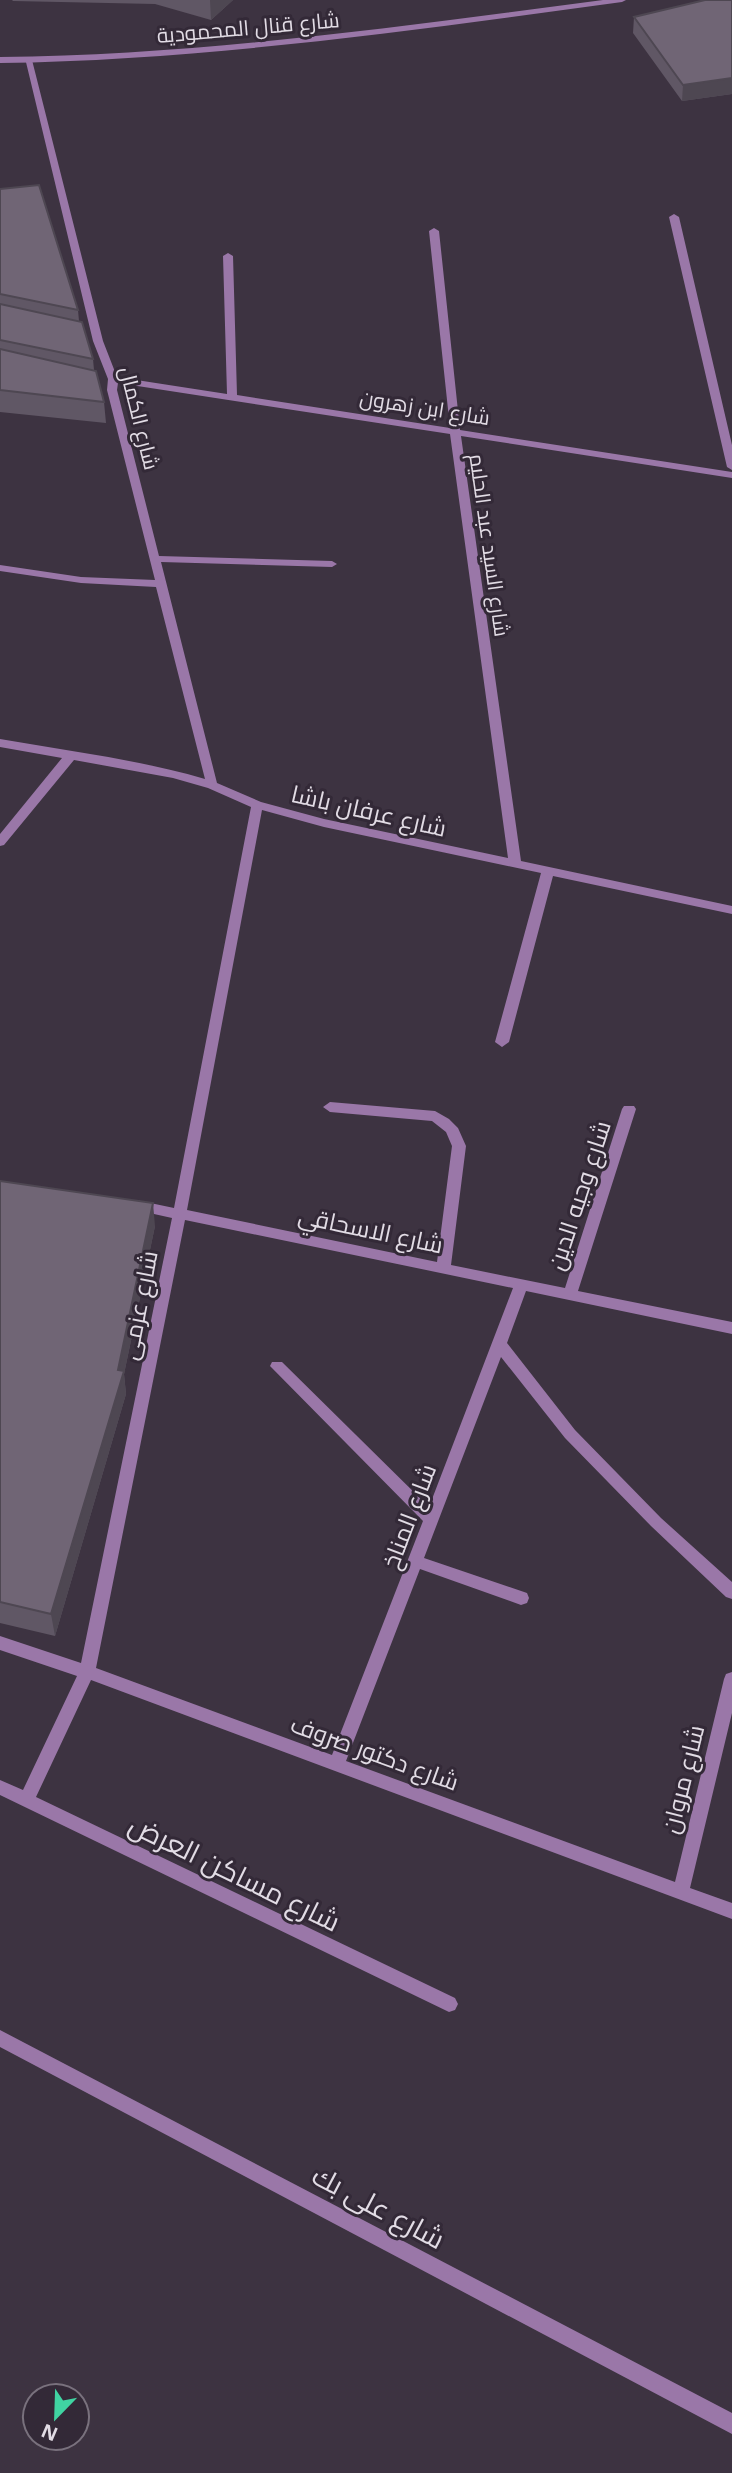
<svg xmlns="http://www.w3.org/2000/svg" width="732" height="2473" font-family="'Noto Sans',Cairo,sans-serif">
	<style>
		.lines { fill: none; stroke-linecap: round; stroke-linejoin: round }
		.minor { fill: #9a77a8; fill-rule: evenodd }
		.tertiary { fill: #9a77a8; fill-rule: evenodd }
		.wall { fill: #605765 }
		.shaded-wall { fill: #4e4752 }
		.building { fill: #706575; stroke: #4e4752; stroke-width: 2 }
		.labels { text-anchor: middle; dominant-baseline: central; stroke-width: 6; stroke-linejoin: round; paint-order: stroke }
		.far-street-label { font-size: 21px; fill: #e2dce5; stroke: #332937 }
		.street-label { font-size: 24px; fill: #e2dce5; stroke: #332937 }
		.near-street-label { font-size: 28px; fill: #e2dce5; stroke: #332937 }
	</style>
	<rect width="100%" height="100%" fill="#3d3341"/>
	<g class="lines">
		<path class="minor" d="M25,58L32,60L103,341L117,377L227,394L223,256L228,253L233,256L237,395L450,428L429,231L434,228L439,231L460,430L732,472V478L461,436L521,861L732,906V914L553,876L509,1042L502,1047L495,1042L541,873L324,827L262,810L187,1210L437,1262L452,1146L446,1132L432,1121L330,1112L323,1107L330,1102L435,1111L449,1119L458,1128L466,1146L451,1265L565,1288L622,1109L624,1106H634L636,1109L578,1291L732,1322V1334L526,1291L507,1343L575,1430L661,1518L732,1582V1599L726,1597L651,1526L565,1438L501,1357L424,1558L527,1593L529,1598L527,1603L521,1605L420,1569L346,1761L675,1882L724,1679L726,1674L732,1672V1713L690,1888L732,1903V1919L91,1680L36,1797L455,1998L458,2004L455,2010L449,2012L0,1795V1780L23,1790L77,1676L0,1650V1636L81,1663L172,1218L136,1210L129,1205L136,1200L174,1208L251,807L208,788L173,778L74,760L4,845L0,846V834L62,758L0,747V739C68,751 137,759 205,779L156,587L81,583L0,571V565L81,577L155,580L107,390L108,379L93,341ZM118,383L450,434L508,858L324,819L261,802L217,783L161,562L332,567L337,564L332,561L159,556L117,390ZM185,1220L513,1288L429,1507L282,1362H272L270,1366L423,1521L332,1755L96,1668Z
			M674,214L679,217L732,445V470L727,467L669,217Z
			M0,2030L732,2413V2434L0,2047Z"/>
		<path class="tertiary" d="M603,0H626L622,2C415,30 209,60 0,63V57C202,55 403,26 603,0Z"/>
	</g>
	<path class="wall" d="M12,0H233L211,20L155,4L13,1Z
		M732,0V94L682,101L633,33L634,17Z
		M0,189L78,310L79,321L93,359L94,370L104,402L106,423L0,412Z
		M0,1181L155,1226L124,1374L126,1394L55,1636L0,1623Z"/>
	<path class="shaded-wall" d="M210,0H233L211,20Z
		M732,78V94L682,101L683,85Z
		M153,1203L155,1226L124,1374L126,1394L55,1636L51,1614L118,1370Z"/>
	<path class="building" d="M705,0H732V78L683,85L634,17Z
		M39,185L78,310L0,294V189Z
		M0,304L82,322L93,359L0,340Z
		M0,349L96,371L104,402L0,390Z
		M0,1181L153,1203L118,1370L124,1371L51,1614L0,1602Z"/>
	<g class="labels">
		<g class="far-street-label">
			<text transform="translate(248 27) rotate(-5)">شارع قنال المحمودية</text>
			<text transform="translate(425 407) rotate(9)">شارع ابن زهرون</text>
			<text transform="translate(140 418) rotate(76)">شارع الكمال</text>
			<text transform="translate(490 545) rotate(82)">شارع السيد عبد الحليم</text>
		</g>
		<g class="street-label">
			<text transform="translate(369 810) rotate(13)">شارع عرفان باشا</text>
			<text transform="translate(578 1195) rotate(-72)">شارع وجيه الدين</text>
			<text transform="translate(371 1229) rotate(12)">شارع الاسحاقي</text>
			<text transform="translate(138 1305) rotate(-79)">شارع عزمى</text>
			<text transform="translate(408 1516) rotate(-69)">شارع المناخ</text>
			<text transform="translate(375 1752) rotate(20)">شارع دكتور صروف</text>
			<text transform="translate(682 1779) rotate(-76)">شارع مروان</text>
		</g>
		<g class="near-street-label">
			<text transform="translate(235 1872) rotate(26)">شارع مساكن العرض</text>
			<text transform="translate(379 2206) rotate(28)">شارع على بك</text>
		</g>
	</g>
	<g transform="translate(56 2417) rotate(203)"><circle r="33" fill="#332937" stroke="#79717d" stroke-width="2"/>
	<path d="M0-5L12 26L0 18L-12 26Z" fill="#40d4a2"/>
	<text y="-10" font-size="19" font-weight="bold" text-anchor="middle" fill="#e2dce5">N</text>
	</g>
</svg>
